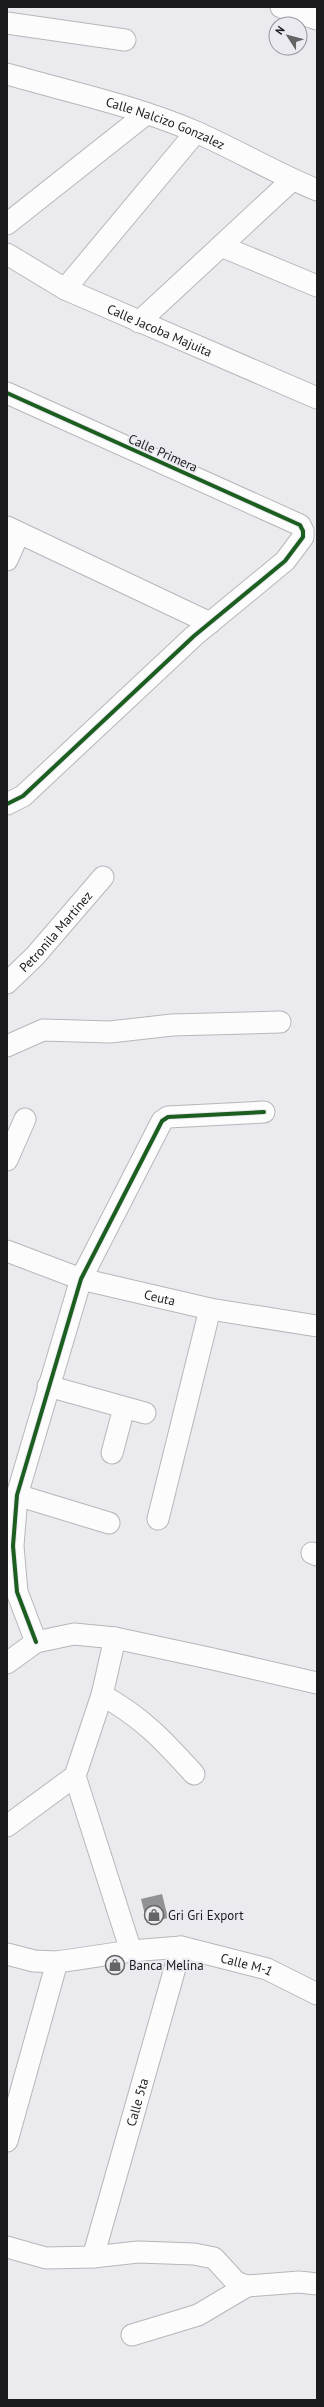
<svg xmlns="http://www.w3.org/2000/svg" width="324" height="2407" font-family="'PT Sans',sans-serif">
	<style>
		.building { fill: #919294 }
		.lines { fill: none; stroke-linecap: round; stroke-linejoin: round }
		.minor-casing { stroke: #b7b7ba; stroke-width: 23 }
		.minor { stroke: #fcfcfd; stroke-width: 21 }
		.cycleway-casing { stroke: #eaeaf0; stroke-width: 6 }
		.cycleway { stroke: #1b5e20; stroke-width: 4 }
		.labels { text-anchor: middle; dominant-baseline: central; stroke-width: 4; stroke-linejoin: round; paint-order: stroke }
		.street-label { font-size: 13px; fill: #1b1b1d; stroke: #eaeaf0 }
		.poi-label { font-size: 13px; fill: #1b1b1d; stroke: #eaeaf0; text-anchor: start }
	</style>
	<rect width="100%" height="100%" fill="#ebebef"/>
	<path class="building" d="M162,1894L168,1918L147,1923L141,1899Z"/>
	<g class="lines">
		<defs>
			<g id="minor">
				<path d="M281,7L317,19"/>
				<path d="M7,23L125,40"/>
				<path id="s1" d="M7,74C70,92 136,106 196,132C237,150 275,173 317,190"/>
				<path d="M7,224L146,114"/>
				<path d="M221,246L317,286"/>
				<path id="s2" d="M7,254L65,289L317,398"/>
				<path d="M65,289L196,132"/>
				<path d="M139,322L292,180"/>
				<path d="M7,393L300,525L303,531V537L285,561L194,636L23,796L7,804"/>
				<path d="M7,527L210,623"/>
				<path d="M7,560L19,533"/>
				<path id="s3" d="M7,983L35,956L103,877"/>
				<path d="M7,1046L43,1030L110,1032L172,1025L280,1022"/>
				<path d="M7,1160L25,1119"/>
				<path id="s4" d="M7,1251L81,1279L210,1309L317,1326"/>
				<path d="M48,1386L145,1413"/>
				<path d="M112,1453L124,1408"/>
				<path d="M17,1495L109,1523"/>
				<path d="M158,1519L210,1309"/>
				<path d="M312,1553L317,1555"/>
				<path d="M36,1642L17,1592L13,1546L17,1495L81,1279L162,1121L168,1117L264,1112"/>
				<path d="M7,1663L36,1642L74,1634L115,1638L213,1659L317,1683"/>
				<path d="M102,1695C143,1718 163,1740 194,1774"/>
				<path d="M75,1776L131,1951"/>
				<path d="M7,1826L75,1776L102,1695L115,1638"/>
				<path id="s5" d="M7,1954L34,1961L57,1962L131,1951L181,1947L267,1969L317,1994"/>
				<path d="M7,2141L57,1962"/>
				<path d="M7,2247L46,2258L93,2257L138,2252L194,2254L214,2258L236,2282L247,2286L299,2282L317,2284"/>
				<path id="s6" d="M93,2257L181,1947"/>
				<path d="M132,2335L198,2315L247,2286"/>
			</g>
		</defs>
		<use href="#minor" class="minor-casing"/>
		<use href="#minor" class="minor"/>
		<defs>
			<path id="cycleway" d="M7,393L300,525L303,531V537L285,561L194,636L23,796L7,804
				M36,1642L17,1592L13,1546L17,1495L81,1279L162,1121L168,1117L264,1112"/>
		</defs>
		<use href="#cycleway" class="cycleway-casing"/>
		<use href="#cycleway" class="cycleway"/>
	</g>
	<defs>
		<symbol id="shop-ring" viewBox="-11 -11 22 22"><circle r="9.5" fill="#eaeaf0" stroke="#646466" stroke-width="1.5"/><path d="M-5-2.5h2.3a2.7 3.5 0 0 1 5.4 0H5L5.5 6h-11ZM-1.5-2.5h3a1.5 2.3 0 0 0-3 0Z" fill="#646466"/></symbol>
	</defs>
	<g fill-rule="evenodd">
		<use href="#shop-ring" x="143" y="1904" width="22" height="22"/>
		<use href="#shop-ring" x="104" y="1954" width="22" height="22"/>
	</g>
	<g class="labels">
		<g class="street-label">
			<text stroke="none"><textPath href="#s1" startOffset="166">Calle Nalcizo Gonzalez</textPath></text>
			<text stroke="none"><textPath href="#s2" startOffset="171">Calle Jacoba Majuita</textPath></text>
			<text transform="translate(163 453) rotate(24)">Calle Primera</text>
			<text stroke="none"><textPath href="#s3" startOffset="71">Petronila Martínez</textPath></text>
			<text stroke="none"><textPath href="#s4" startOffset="160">Ceuta</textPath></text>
			<text stroke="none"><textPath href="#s5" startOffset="244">Calle M-1</textPath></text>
			<text stroke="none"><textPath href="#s6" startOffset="161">Calle 5ta</textPath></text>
		</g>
		<g class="poi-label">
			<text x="168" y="1915">Gri Gri Export</text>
			<text x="129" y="1965">Banca Melina</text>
		</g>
	</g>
	<rect width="324" height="2407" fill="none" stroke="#1b1b1d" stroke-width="16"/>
	<g transform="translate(288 36) rotate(306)"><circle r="19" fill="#eaeaf0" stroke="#97979c"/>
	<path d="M0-3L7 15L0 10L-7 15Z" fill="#646466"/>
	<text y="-6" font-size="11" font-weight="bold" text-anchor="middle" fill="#1b1b1d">N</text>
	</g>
</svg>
